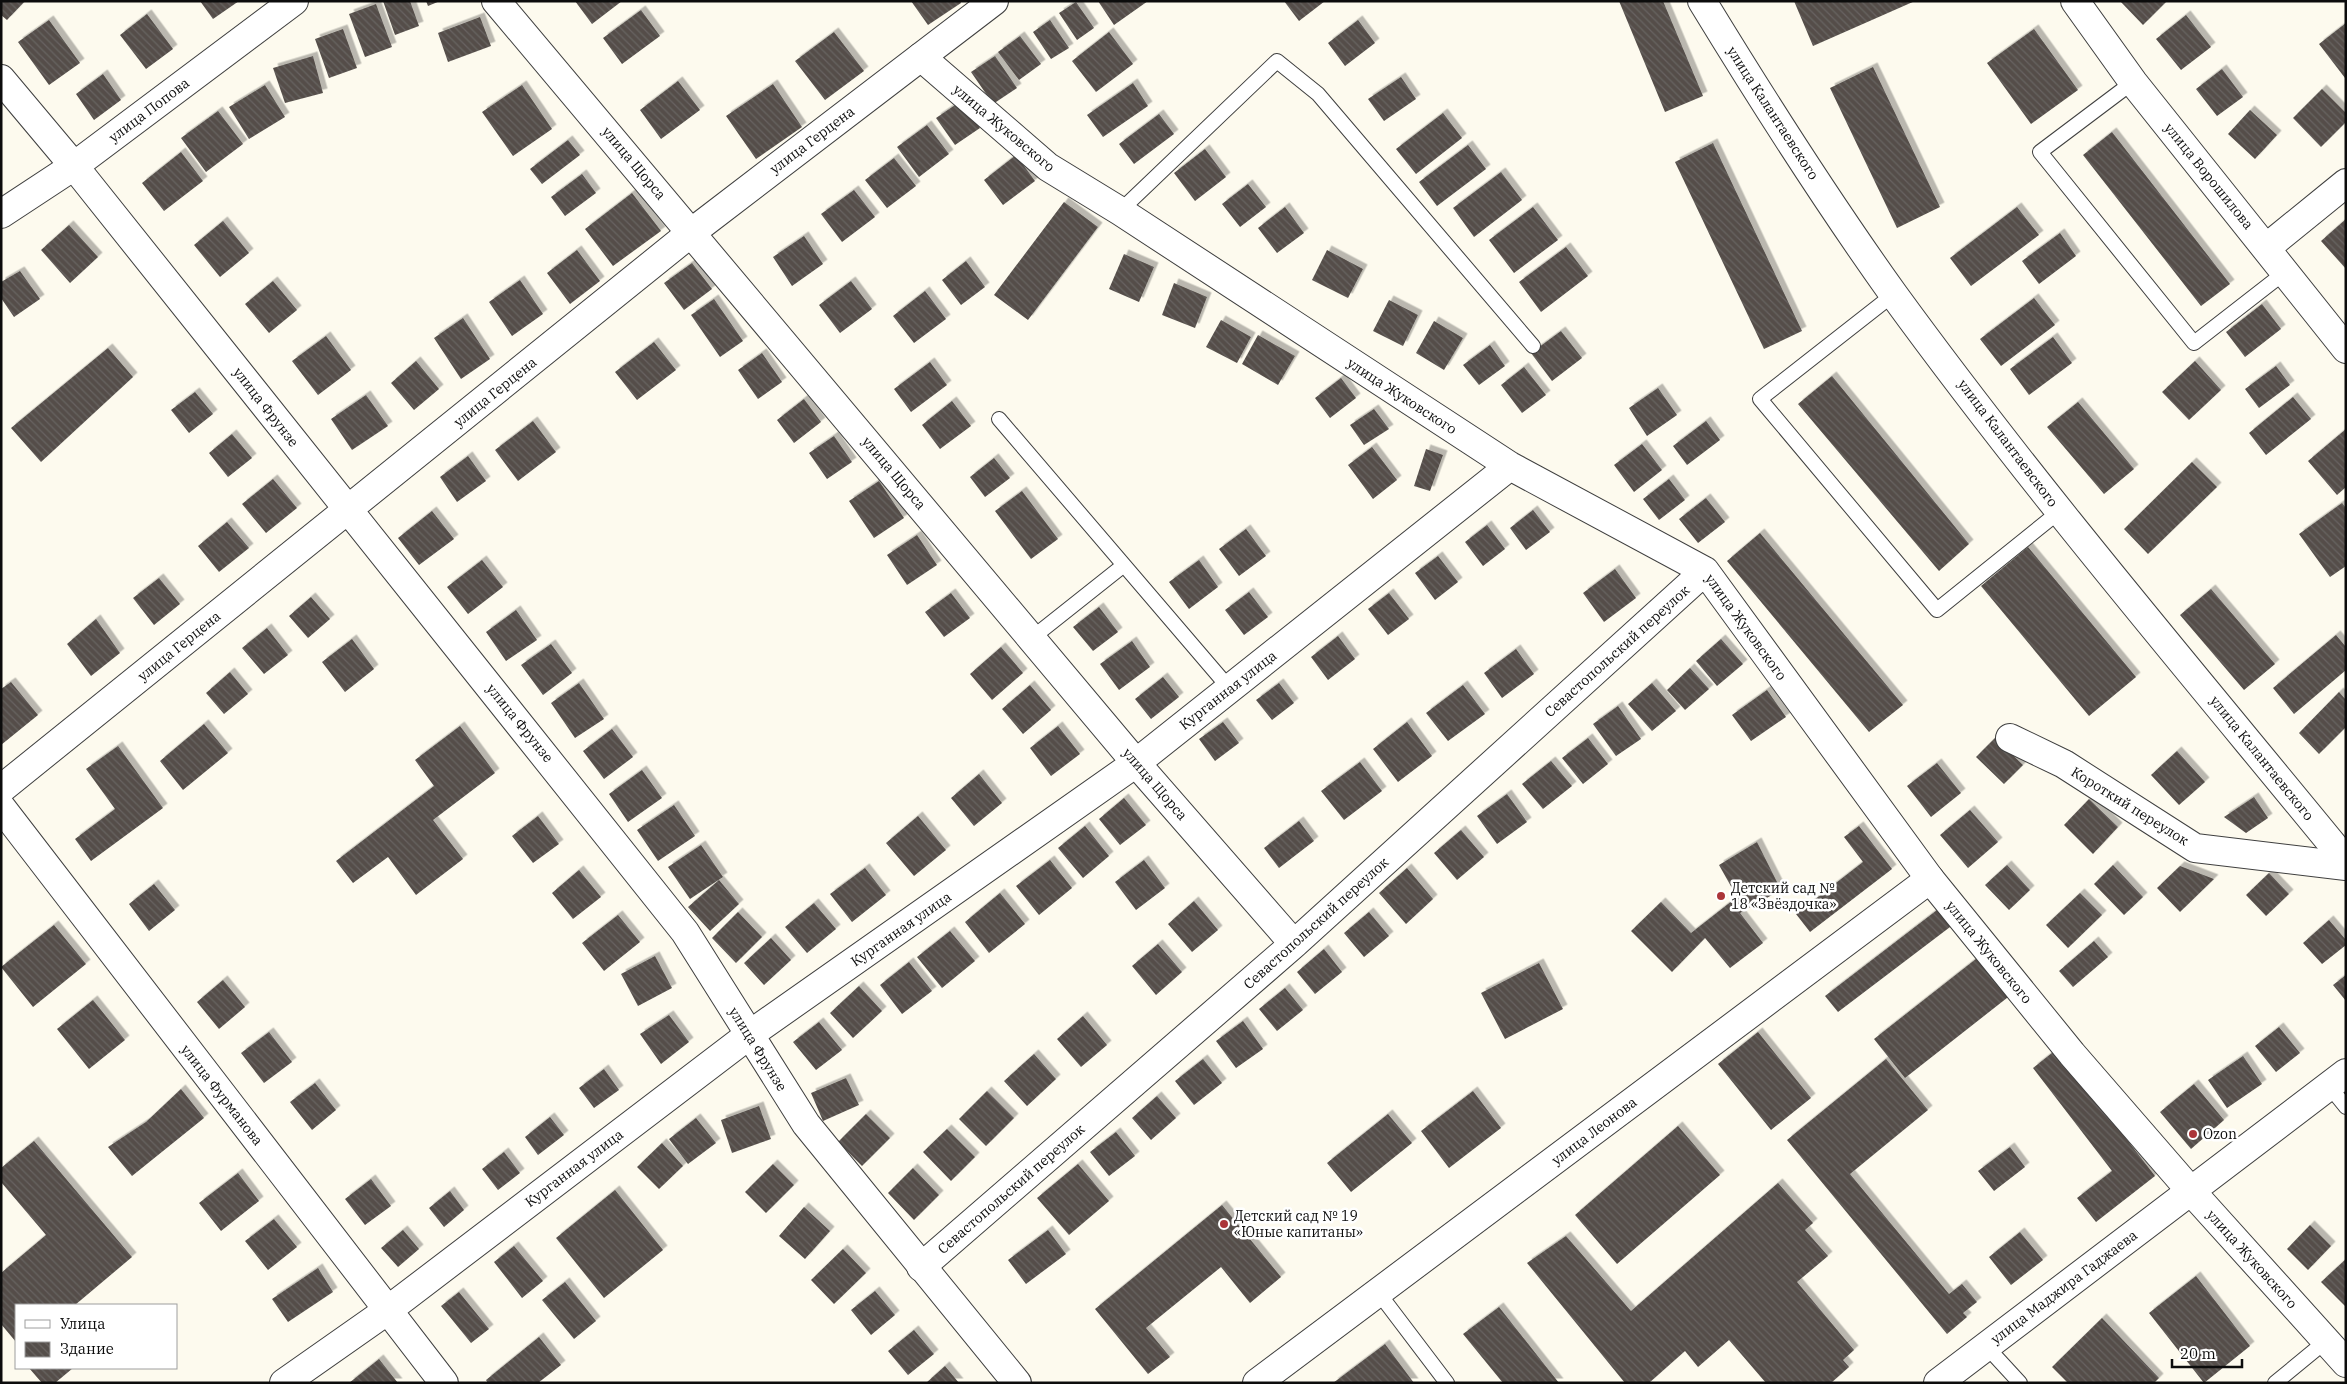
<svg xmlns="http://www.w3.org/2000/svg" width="2347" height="1384" font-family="'IBM Plex Serif',serif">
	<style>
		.building { fill: url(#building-back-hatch); filter: url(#shadow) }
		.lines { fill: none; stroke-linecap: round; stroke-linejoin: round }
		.service-casing { stroke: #3f3f3f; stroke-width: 16 }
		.minor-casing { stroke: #3f3f3f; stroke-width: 30 }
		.tertiary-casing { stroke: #3f3f3f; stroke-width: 30 }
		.service { stroke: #fff; stroke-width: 14 }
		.minor { stroke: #fff; stroke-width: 28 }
		.tertiary { stroke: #fff; stroke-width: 28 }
		.poi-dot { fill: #ab3539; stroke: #fff; stroke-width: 2 }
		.labels { text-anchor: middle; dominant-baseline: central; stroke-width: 5; stroke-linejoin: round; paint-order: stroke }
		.street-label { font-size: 14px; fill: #0c0c0c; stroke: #fff }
		.poi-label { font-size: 14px; fill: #0c0c0c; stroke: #fff; text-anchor: start }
	</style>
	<defs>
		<pattern id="building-back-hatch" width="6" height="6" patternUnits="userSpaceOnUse" patternTransform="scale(1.25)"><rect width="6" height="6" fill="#544e4a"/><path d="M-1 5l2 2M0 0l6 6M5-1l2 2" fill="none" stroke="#686360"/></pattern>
		<filter id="shadow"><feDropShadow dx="4.5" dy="-4.5" stdDeviation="0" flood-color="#0004"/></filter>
	</defs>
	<rect width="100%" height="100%" fill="#fdfaee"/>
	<path class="building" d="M1,1H25L7,20L1,15Z
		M200,1H239L213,19Z
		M383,1H410L419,26L395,35Z
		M426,1H440L428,6Z
		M575,1H622L592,24Z
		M911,1H960L961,3L928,25Z
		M1098,1H1148L1114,25Z
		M1284,1H1325L1299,21Z
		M1619,1H1663L1703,96L1665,112Z
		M1794,1H1915L1813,46Z
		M2120,1H2167L2143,25Z
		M1076,2L1094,28L1077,40L1059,13Z
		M376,4L392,47L365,57L349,14Z
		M641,10L660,36L622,64L603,38Z
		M147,14L173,49L146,69L120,35Z
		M2186,15L2211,47L2181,70L2156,39Z
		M480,17L491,46L448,62L438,33Z
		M49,20L80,63L49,85L18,42Z
		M1050,20L1069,48L1051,59L1033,32Z
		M1358,20L1375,43L1345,66L1328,43Z
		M2346,23V77L2345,78L2319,44Z
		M343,29L357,68L329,78L315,39Z
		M2034,29L2078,90L2031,124L1987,63Z
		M834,32L864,71L825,100L795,61Z
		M1109,32L1133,64L1096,92L1072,61Z
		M1020,36L1041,64L1019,80L998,52Z
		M313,56L323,93L285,103L273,68Z
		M995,56L1017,88L993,104L971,72Z
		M1873,67L1940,207L1897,228L1830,88Z
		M2222,69L2243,97L2217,116L2196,89Z
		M103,74L121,100L94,120L76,94Z
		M1401,77L1416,99L1384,121L1368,99Z
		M678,81L700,110L661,139L640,110Z
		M1133,83L1148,106L1103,137L1087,115Z
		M773,84L802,127L756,159L726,116Z
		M265,85L285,117L249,139L229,107Z
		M522,85L552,129L513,156L482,112Z
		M2322,89L2346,113V122L2321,147L2293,118Z
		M961,101L980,128L955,145L936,118Z
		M2250,110L2277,135L2255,159L2228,134Z
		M218,111L243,144L206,172L181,138Z
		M1443,113L1462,138L1416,174L1396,149Z
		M1159,114L1174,134L1134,164L1119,144Z
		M927,125L949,154L919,177L897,147Z
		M2112,132L2230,284L2201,306L2083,155Z
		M568,140L580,155L542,184L530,169Z
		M1713,143L1802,331L1764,349L1675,162Z
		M1468,145L1486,169L1437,206L1419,182Z
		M1205,149L1226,177L1195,201L1174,173Z
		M181,152L203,181L164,211L142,183Z
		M1016,155L1035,181L1003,205L984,180Z
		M894,158L916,186L887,208L865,180Z
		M1501,172L1522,200L1474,237L1453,208Z
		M582,174L596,193L565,216L551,197Z
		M1248,184L1266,207L1240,227L1222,204Z
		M854,190L875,217L842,242L821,214Z
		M632,193L661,231L613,266L585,229Z
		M1064,202L1098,227L1028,320L994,295Z
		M1285,207L1304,233L1277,253L1258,228Z
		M1533,207L1558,240L1514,273L1489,240Z
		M2017,207L2039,235L1971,286L1950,258Z
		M2346,219V269L2321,241Z
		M223,221L249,253L220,277L194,245Z
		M69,225L98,257L70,283L41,250Z
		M2060,233L2076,256L2039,284L2022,261Z
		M804,236L823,264L792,286L773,257Z
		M1566,247L1588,276L1541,312L1519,282Z
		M577,250L600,281L570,304L547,273Z
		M1327,250L1363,269L1348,298L1312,280Z
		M1124,254L1154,267L1139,302L1109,289Z
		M966,261L985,287L961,305L942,280Z
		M692,263L712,289L684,310L664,283Z
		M20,271L40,299L14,317L1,298V282Z
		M520,280L543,314L512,336L489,302Z
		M273,281L297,310L269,333L245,304Z
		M851,281L872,309L840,333L819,305Z
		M1174,283L1207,297L1195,328L1162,315Z
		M925,291L946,319L914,343L893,316Z
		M2034,298L2055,325L2001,366L1980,339Z
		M714,299L743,341L720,357L691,315Z
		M1389,300L1418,315L1403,346L1373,331Z
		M2262,304L2281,329L2245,357L2226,332Z
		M463,318L490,359L461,379L434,338Z
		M1221,320L1251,337L1237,363L1206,347Z
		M1434,321L1463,338L1444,370L1416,353Z
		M1561,331L1582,358L1552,381L1531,353Z
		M1258,335L1295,356L1278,385L1242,364Z
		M326,336L351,370L318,395L292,361Z
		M2053,337L2072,363L2029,395L2010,369Z
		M654,342L676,370L637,400L615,372Z
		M1490,345L1505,366L1479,385L1463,365Z
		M108,348L133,377L41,462L11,428Z
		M762,353L782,382L758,399L738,370Z
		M416,361L439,389L414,410L391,383Z
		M2195,361L2221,390L2189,420L2162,392Z
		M930,362L947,385L911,412L894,389Z
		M2276,366L2290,385L2259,408L2245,389Z
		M1524,367L1546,395L1522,413L1501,385Z
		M1832,376L1969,544L1939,571L1798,404Z
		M1341,378L1356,398L1330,418L1315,398Z
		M1658,388L1677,415L1647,436L1629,408Z
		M195,392L213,414L189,433L171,410Z
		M366,395L388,426L352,450L331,419Z
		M2293,397L2311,419L2266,455L2249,433Z
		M804,399L821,422L794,443L777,420Z
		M952,401L971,426L940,449L922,425Z
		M2078,402L2134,469L2104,494L2047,427Z
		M1374,409L1389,429L1364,445L1350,425Z
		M533,421L556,452L518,481L495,450Z
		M1706,421L1720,440L1687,465L1673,446Z
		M2346,429V487L2337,495L2308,461Z
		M232,434L252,458L228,477L209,453Z
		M834,436L852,462L827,479L809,453Z
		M1642,444L1662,470L1634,492L1614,465Z
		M1372,447L1397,480L1373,499L1348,465Z
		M1426,449L1443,455L1430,491L1414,486Z
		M468,456L486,481L457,502L440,477Z
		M994,458L1010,478L985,497L970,477Z
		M2192,462L2217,487L2148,554L2124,529Z
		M273,479L297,508L266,533L242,504Z
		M1669,479L1685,500L1659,520L1643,499Z
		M879,481L904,518L874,538L849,501Z
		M1022,491L1058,539L1031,559L995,511Z
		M1706,498L1725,522L1698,543L1679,519Z
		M2342,503L2346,508V566L2330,577L2299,534Z
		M1533,510L1550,532L1526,550L1510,528Z
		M432,511L454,539L419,565L398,538Z
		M227,522L249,548L219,572L198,546Z
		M1487,525L1505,549L1483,566L1465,542Z
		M1246,529L1266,556L1239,576L1219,549Z
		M1760,533L1903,705L1869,732L1727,561Z
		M917,535L937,565L907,585L887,555Z
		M2028,547L2136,677L2089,716L1981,586Z
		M1438,556L1458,582L1435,600L1415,573Z
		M482,560L503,587L468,614L447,587Z
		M1199,560L1218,587L1189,609L1169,582Z
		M1615,569L1636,598L1604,622L1583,593Z
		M159,578L180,604L154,625L133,598Z
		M2211,589L2275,664L2244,690L2180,615Z
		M1249,592L1268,617L1244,635L1225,610Z
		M951,593L970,618L944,637L925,612Z
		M1389,593L1409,619L1388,635L1368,609Z
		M311,597L330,619L308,638L289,616Z
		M1099,607L1118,632L1093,651L1073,627Z
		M516,610L537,640L506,661L486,632Z
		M96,619L120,653L91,676L67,644Z
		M267,628L288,655L264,674L242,648Z
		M2336,635L2346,647V670L2294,714L2273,688Z
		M1338,636L1355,659L1328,680L1311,657Z
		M352,639L374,669L345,692L322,662Z
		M1721,639L1743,664L1717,686L1696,661Z
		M1132,641L1150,667L1119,690L1100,664Z
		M551,644L572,673L543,695L521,665Z
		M1001,647L1023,673L992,700L970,674Z
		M1516,649L1534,674L1502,698L1484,673Z
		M1690,668L1709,689L1685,710L1667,690Z
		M230,672L248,694L224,714L206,693Z
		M1163,677L1179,697L1151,719L1135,699Z
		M11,682L38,715L1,745V689Z
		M579,683L604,719L575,738L551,703Z
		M1279,683L1294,703L1272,720L1256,700Z
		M1652,683L1676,711L1652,731L1628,704Z
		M1030,685L1051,710L1023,734L1002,709Z
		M1463,685L1485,714L1448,741L1426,713Z
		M1767,690L1786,717L1751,741L1732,715Z
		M2339,692L2346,700V727L2319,754L2299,733Z
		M1618,706L1641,739L1616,756L1593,724Z
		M1223,722L1239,743L1215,761L1199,739Z
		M1407,722L1432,756L1398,782L1373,749Z
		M204,724L228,753L183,790L160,761Z
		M460,726L495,773L433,820L463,859L416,895L388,857L353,883L336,861L434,786L415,760Z
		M1058,726L1080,754L1051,776L1030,748Z
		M612,729L633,757L604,779L583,751Z
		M1588,738L1608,764L1583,784L1562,758Z
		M1995,738L2023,765L2004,784L1976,757Z
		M118,746L163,808L91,861L75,839L115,809L86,769Z
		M2177,751L2205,782L2179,805L2151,775Z
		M1551,761L1572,786L1543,809L1522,784Z
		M1360,762L1382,791L1344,820L1321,791Z
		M1937,763L1961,793L1931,817L1907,786Z
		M642,770L662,798L628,822L609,794Z
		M979,774L1002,803L974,826L951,798Z
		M1507,794L1527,822L1497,844L1477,816Z
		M2254,797L2268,818L2246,833L2224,817Z
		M1124,798L1146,825L1120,845L1099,819Z
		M2089,799L2118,827L2093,854L2064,825Z
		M674,805L695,836L658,861L637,830Z
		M1970,810L1998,842L1968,868L1940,835Z
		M538,816L559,844L533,863L512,836Z
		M918,816L946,850L914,876L886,843Z
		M1299,821L1314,841L1279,868L1264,848Z
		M1085,826L1109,856L1083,878L1058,848Z
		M1859,826L1892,869L1810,932L1796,914L1863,862L1844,837Z
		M1461,830L1484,857L1457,880L1434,853Z
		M1757,842L1781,890L1740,913L1763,943L1730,968L1705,938L1672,972L1631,931L1661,902L1691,933L1737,897L1719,865Z
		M701,845L723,877L690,899L668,867Z
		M1050,860L1072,888L1039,915L1016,886Z
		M1144,860L1165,888L1136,910L1115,882Z
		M2007,865L2030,890L2009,910L1985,885Z
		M2113,865L2143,897L2124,915L2094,884Z
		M2180,866L2214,879L2180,912L2157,888Z
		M865,868L886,895L852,922L830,894Z
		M1407,868L1433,899L1406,924L1379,893Z
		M579,870L601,897L573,919L552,893Z
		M2269,873L2289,894L2266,916L2246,895Z
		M719,880L739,904L710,931L688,907Z
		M154,884L175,910L149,931L129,904Z
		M1000,893L1025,924L989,953L965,922Z
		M2080,893L2102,915L2068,948L2046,925Z
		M1194,901L1218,930L1192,952L1168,924Z
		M814,903L836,929L807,953L785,927Z
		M1941,907L1954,924L1838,1012L1825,996Z
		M738,912L762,937L736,963L712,938Z
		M1369,912L1389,936L1364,957L1344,933Z
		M618,915L640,942L604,971L582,943Z
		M2329,920L2346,940V945L2322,964L2303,943Z
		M54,925L86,964L33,1007L1,967Z
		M950,931L975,961L942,988L917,957Z
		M771,938L791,960L764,985L744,963Z
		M2094,941L2108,957L2073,987L2059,971Z
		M1158,944L1182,972L1156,995L1132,966Z
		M1324,949L1342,972L1315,994L1297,972Z
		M1981,955L2012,994L1905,1078L1874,1039Z
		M655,956L672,988L638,1006L621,974Z
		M909,962L932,991L902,1014L880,985Z
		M1539,963L1563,1009L1505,1039L1481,993Z
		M2346,975V1001L2333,985Z
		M223,980L245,1007L219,1029L197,1002Z
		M859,986L882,1011L853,1038L830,1013Z
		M1285,988L1303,1010L1277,1031L1259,1009Z
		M93,1000L125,1040L89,1069L57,1029Z
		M669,1015L689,1042L661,1064L640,1034Z
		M1083,1016L1107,1045L1081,1067L1057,1039Z
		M1243,1021L1263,1049L1236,1068L1216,1041Z
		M819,1022L842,1050L816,1070L793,1042Z
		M2279,1027L2300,1053L2276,1072L2255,1046Z
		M269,1032L292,1062L264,1083L241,1053Z
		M1758,1032L1811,1098L1771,1130L1718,1064Z
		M2057,1049L2155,1176L2096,1222L2077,1198L2112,1171L2033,1068Z
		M1034,1054L1056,1079L1027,1106L1004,1081Z
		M2243,1056L2262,1084L2227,1108L2208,1080Z
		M1203,1059L1222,1083L1194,1105L1175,1081Z
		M1886,1059L1928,1110L1850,1174L1949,1294L1962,1284L1977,1302L1963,1313L1967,1317L1947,1334L1787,1140Z
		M604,1069L619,1090L594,1108L579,1088Z
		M846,1078L859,1105L823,1121L811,1093Z
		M315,1083L336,1110L312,1130L290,1102Z
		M2194,1084L2224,1120L2191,1149L2160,1112Z
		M181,1089L204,1118L132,1176L108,1147L146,1122Z
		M987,1091L1014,1118L986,1146L959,1119Z
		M1473,1091L1501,1128L1449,1168L1421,1131Z
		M1157,1096L1176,1118L1151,1140L1132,1118Z
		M759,1106L771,1139L732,1153L721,1120Z
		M866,1114L890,1138L862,1166L838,1142Z
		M1388,1114L1412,1143L1351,1192L1327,1163Z
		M550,1117L564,1135L538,1155L525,1137Z
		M696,1118L716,1143L688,1164L669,1139Z
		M1678,1126L1720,1175L1617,1264L1575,1215Z
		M947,1129L975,1157L951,1181L923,1152Z
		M1116,1132L1135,1156L1109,1176L1090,1152Z
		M34,1141L132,1257L75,1305H16V1342L1,1324V1273L46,1235L1,1182V1168Z
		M662,1143L683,1166L659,1189L637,1167Z
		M2010,1147L2025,1167L1994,1191L1978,1171Z
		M504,1152L520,1173L498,1190L482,1169Z
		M773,1164L794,1185L766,1213L745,1192Z
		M1078,1164L1109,1201L1069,1235L1037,1198Z
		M913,1168L939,1195L914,1220L888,1193Z
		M238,1173L259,1201L221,1231L199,1203Z
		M371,1179L391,1206L365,1225L345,1199Z
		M1778,1183L1813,1223L1805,1230L1828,1256L1797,1282L1854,1350L1843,1360L1849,1367L1831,1383H1766L1729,1340L1698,1367L1685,1351L1649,1383H1625L1527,1263L1566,1236L1631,1311Z
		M615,1190L663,1250L604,1298L556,1238Z
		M450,1191L464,1210L444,1227L429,1208Z
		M1222,1205L1281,1277L1250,1303L1221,1267L1146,1328L1170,1357L1148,1374L1095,1309Z
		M804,1207L830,1231L805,1259L779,1236Z
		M274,1219L297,1247L268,1270L245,1241Z
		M2310,1225L2331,1246L2308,1270L2287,1249Z
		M403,1230L419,1249L398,1267L381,1248Z
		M1048,1230L1066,1254L1026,1284L1008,1260Z
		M2020,1232L2043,1260L2011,1285L1989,1257Z
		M514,1246L543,1281L522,1298L494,1262Z
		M843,1249L866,1273L834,1304L811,1280Z
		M2346,1259V1307L2321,1282Z
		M318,1268L333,1292L288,1322L272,1299Z
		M2196,1276L2250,1346L2204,1383L2149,1313Z
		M565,1282L596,1321L574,1339L542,1300Z
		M875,1291L895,1315L871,1335L851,1310Z
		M459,1292L489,1329L471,1343L441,1306Z
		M1499,1307L1559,1383H1503L1463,1334Z
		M2102,1318L2159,1378L2154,1383H2068L2052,1367Z
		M914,1330L934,1354L908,1375L888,1351Z
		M539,1337L561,1365L538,1383H488L486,1380Z
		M1385,1344L1414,1383H1333Z
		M379,1359L398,1383H349Z
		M945,1366L959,1383H926Z
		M29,1368H73L55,1383H42Z"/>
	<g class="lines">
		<defs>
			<path id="service" d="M2133,82L2040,152L2194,343L2284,273
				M1120,211L1277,61L1318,94L1533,346
				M1894,294L1760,399L1937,610L2060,511
				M999,419L1230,689
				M1032,638L1124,565
				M2329,1086L2346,1107
				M1378,1292L1447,1383
				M1986,1346L2020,1383
				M2275,1383L2326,1341"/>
			<path id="minor" d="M496,1L1136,763L1294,944
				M2075,1L2133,82L2346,349
				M921,57L1048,167L1120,211L1510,466L1705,571L1930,879
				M1,214L74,166L294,1
				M2266,248L2346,183
				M2010,738L2064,764L2195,848L2346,866
				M1,807L444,1383
				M2190,1190L2346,1363
				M921,1267L1294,944L1705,571
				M284,1383L388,1310L749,1035L1136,763L1510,466
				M1938,1383L2346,1073"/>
			<path id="tertiary" d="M1702,1C1763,101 1826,200 1894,295C2036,490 2193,674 2346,861
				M1,79L74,166L685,932L806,1124L1017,1383
				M1,789L692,232L994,1
				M1257,1383L1930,879L2072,1054L2190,1190"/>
		</defs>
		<use href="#service" class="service-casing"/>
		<use href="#minor" class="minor-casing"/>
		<use href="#tertiary" class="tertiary-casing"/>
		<use href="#service" class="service"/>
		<use href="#minor" class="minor"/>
		<use href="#tertiary" class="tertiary"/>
	</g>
	<g class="poi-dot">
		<circle cx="1721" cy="896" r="5"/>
		<circle cx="2193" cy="1134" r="5"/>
		<circle cx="1224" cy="1224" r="5"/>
	</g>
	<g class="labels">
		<g class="street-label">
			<text transform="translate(149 110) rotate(-37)">улица Попова</text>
			<text transform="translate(1773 113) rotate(57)">улица Калантаевского</text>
			<text transform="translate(1004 128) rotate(40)">улица Жуковского</text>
			<text transform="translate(812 140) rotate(-37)">улица Герцена</text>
			<text transform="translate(634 163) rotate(50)">улица Щорса</text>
			<text transform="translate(2209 176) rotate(51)">улица Ворошилова</text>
			<text transform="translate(495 392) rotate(-39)">улица Герцена</text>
			<text transform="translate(1402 396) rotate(33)">улица Жуковского</text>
			<text transform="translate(266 407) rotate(52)">улица Фрунзе</text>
			<text transform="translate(2008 443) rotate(53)">улица Калантаевского</text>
			<text transform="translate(894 473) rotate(50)">улица Щорса</text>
			<text transform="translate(1746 627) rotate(54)">улица Жуковского</text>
			<text transform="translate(179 646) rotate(-39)">улица Герцена</text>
			<text transform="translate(1617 651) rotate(-42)">Севастопольский переулок</text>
			<text transform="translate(1228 690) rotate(-38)">Курганная улица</text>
			<text transform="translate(520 723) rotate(51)">улица Фрунзе</text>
			<text transform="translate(2262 758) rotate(51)">улица Калантаевского</text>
			<text transform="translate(1155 784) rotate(49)">улица Щорса</text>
			<text transform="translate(2130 806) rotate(32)">Короткий переулок</text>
			<text transform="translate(1316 923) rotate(-42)">Севастопольский переулок</text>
			<text transform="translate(901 929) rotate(-35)">Курганная улица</text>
			<text transform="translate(1989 952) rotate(51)">улица Жуковского</text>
			<text transform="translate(758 1049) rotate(58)">улица Фрунзе</text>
			<text transform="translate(222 1095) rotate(52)">улица Фурманова</text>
			<text transform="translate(1594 1131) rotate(-37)">улица Леонова</text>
			<text transform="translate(574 1168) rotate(-37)">Курганная улица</text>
			<text transform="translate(1011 1189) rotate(-41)">Севастопольский переулок</text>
			<text transform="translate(2252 1259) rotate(48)">улица Жуковского</text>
			<text transform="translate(2064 1287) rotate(-37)">улица Маджира Гаджаева</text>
		</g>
		<g class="poi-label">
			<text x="1731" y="888">Детский сад №<tspan x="1731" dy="16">18 «Звёздочка»</tspan></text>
			<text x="2203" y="1134">Ozon</text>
			<text x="1234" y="1216">Детский сад № 19<tspan x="1234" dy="16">«Юные капитаны»</tspan></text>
		</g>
	</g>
	<rect width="2347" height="1384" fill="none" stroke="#0c0c0c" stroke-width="5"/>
	<rect x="15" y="1304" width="162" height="65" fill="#ffffff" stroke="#9e9e9e"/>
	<rect x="25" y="1320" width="25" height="8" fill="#ffffff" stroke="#9e9e9e"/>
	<text x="60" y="1329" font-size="15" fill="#0c0c0c">Улица</text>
	<rect x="25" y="1342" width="25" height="15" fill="url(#building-back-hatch)" stroke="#9e9e9e"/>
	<text x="60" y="1354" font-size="15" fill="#0c0c0c">Здание</text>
	<path d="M2172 1359v8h70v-8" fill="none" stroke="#0c0c0c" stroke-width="2.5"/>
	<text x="2180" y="1359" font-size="15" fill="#0c0c0c" stroke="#ffffff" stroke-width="4" paint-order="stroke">20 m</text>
</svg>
